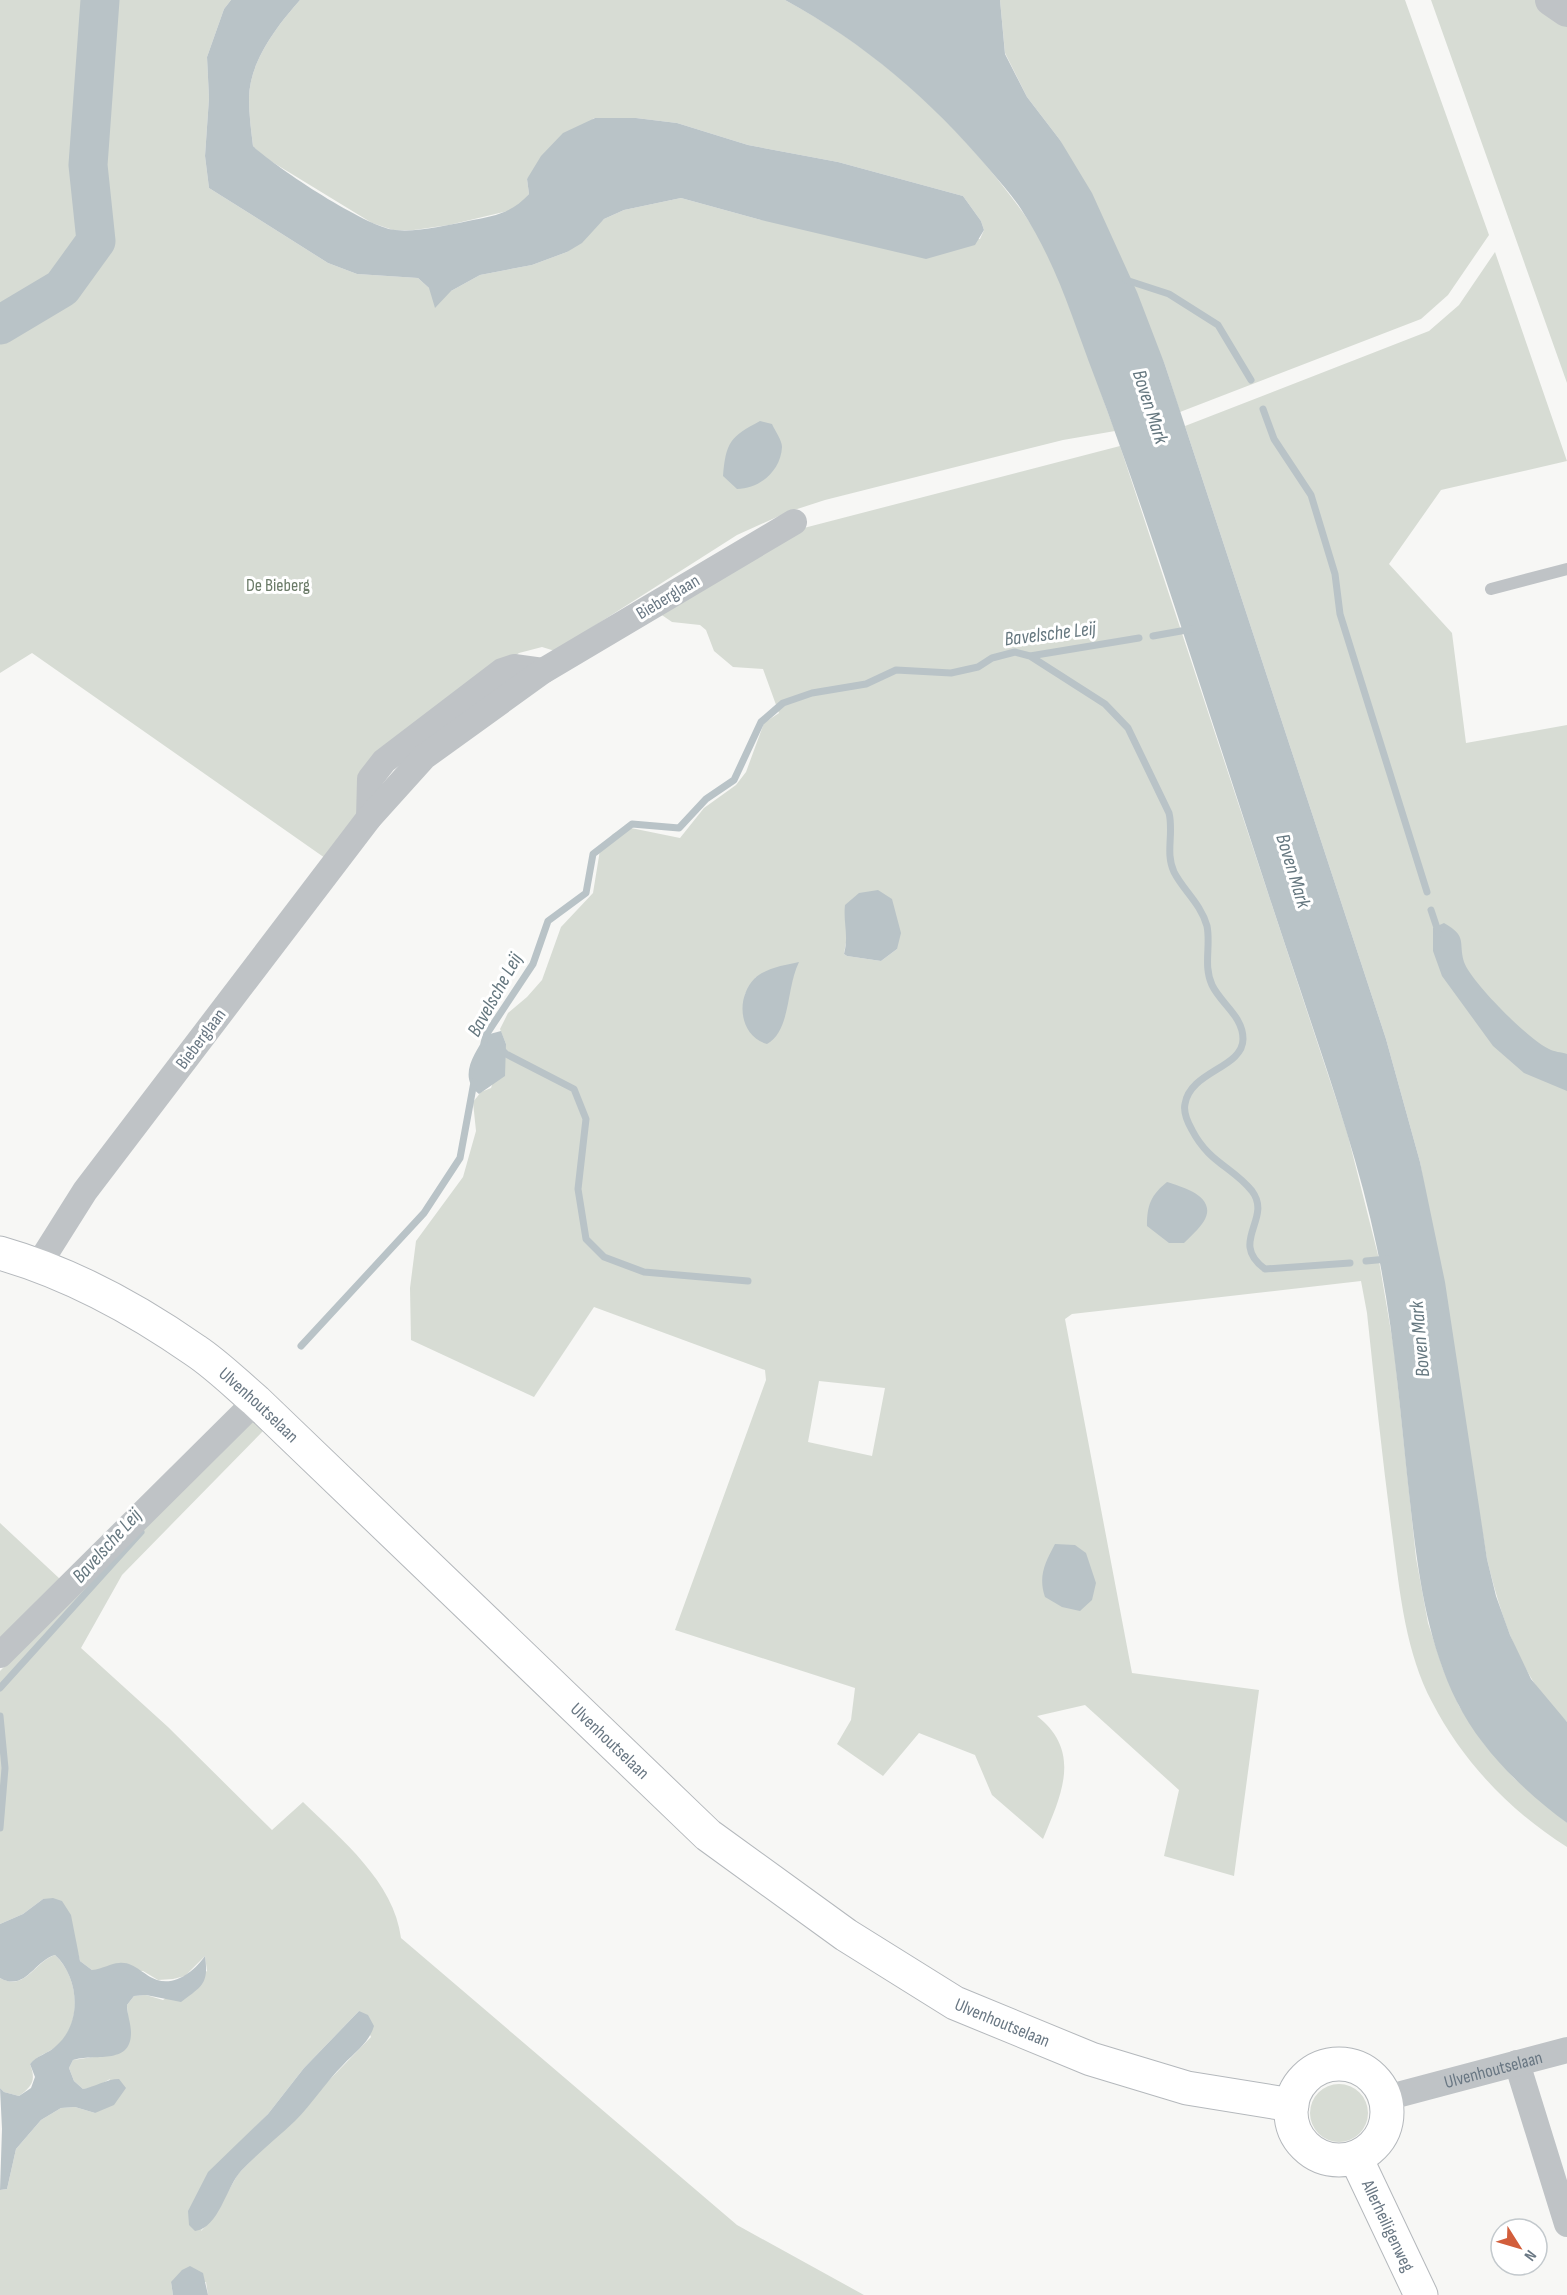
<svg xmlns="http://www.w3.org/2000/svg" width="1567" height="2295" font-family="'Sofia Sans Condensed',sans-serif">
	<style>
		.green { fill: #d7dcd4; fill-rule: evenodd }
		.water { fill: #b9c3c7 }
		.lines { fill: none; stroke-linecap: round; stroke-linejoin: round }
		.stream { stroke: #b9c3c7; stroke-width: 7 }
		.river { stroke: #b9c3c7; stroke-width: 39 }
		.secondary-casing { stroke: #b4b8bc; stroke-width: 35 }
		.service { stroke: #bfc3c6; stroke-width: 12 }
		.minor { stroke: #bfc3c6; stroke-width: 26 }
		.tertiary { stroke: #bfc3c6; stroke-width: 32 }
		.secondary { stroke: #fff; stroke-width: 33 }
		.labels { text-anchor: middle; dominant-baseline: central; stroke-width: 6; stroke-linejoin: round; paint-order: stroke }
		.park-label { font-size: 18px; fill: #6b7b68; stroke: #fff }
		.street-label { font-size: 18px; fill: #697783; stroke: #fff }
		.water-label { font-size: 20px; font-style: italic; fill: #65777f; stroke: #fff }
	</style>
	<rect width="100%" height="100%" fill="#f7f7f5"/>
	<path class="green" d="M0,0H231L224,9L207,57L209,98L205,156L209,188L328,263L357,274L418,278L429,288L451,291L480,275L532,265L567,252L604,219L624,210L681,198L761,220L980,239L984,230L981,221L963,196L838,162L748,145L677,123L636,118H594L527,179L529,194L516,209L449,225L414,230H393L372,223L264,157L253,146C251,130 249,114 249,99C249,62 277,26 300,0H785C865,43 932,100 990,170C1011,196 1032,222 1047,252C1076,308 1092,372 1115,431L1063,440L825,500L788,512L737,535L555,651L542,647L519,653L388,747L368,805L325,858L32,653L0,673Z
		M1000,0H1405L1489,235L1448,295L1421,319L1180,412L1165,365L1060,140L1027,97L1005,53Z
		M1431,0H1567V383Z
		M1495,252L1567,461L1441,490L1389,564L1452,633L1466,743L1567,725V1722C1521,1681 1501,1617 1487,1559L1420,1162L1386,1039L1185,426L1429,331L1459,305Z
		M1120,446L1347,1132L1378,1255L1394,1349L1416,1558L1428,1623L1443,1669L1459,1706L1484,1744L1514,1778L1567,1823V1847C1511,1812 1463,1762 1432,1702C1406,1653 1400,1594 1393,1540C1383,1464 1375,1389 1367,1313L1361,1281L1072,1314L1065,1319L1132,1673L1259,1690L1234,1876L1164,1856L1179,1790L1085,1705L1037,1716C1082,1751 1062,1794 1043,1839L992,1795L975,1755L919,1733L883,1776L837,1744L851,1720L855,1688L675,1630L766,1380L765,1370L594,1307L534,1397L411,1340L410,1288L416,1241L463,1177L476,1131L473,1102L481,1092L491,1088L506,1044L500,1029L508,1013L527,997L542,980L561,927L593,893L600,850L613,834L626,827L680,838L704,808L736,785L746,772L764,723L779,713L763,669L733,667L714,651L706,630L700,625L672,622L656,611L800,529ZM848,931L897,949L881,961L847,956L844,954ZM794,973L789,993L743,1016L745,994L756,977ZM819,1381L885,1388L872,1456L808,1442Z
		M250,1419L263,1431L122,1575L81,1648L168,1727L272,1830L303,1802C341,1839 394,1882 401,1938L737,2225L864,2295H208L206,2282H171L173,2295H0V2190L7,2189L16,2149L41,2120L61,2108L75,2107L95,2113L110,2079L96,2087L83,2089L74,2081L69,2068L73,2060L93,2057L128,2018L127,2005L134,1996L146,1995L163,2000L207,1971L205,1956L185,1976L173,1979L158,1980L143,1971L92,1970L80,1961L75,1942L43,1899L23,1914L0,1924V1671ZM359,2011L371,2037L238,2174L213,2218L201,2231L241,2141L268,2114L304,2068Z
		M0,1523L60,1579L0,1640Z
		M55,1955C79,1977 83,2023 57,2046C48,2053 38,2055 30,2064C36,2080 33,2086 19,2096L4,2092L0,2088V1978C25,1992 34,1962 55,1955Z
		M1310 2113a29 29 0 1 1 58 0a29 29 0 1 1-58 0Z"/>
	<path class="water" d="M231,0H300C277,26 249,62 249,99C249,114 251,130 253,146C275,167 366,227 395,230C419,232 444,226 468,221C494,216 511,214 529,194L527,179L541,156L563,133L595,118H636L677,123L748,145L838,162L963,196L981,221L984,230L975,245L926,259L761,220L681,198L624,210L604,219L582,243L567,252L532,265L480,275L451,291L435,308L429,288L418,278L357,274L328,263L209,188L205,156L209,98L207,57L224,9Z
		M785,0H1000L1005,54L1027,97L1060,140L1092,193L1137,292L1165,365L1386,1039L1420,1162L1445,1282L1487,1559L1496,1596L1510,1635L1531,1679L1567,1722V1823C1524,1791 1481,1750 1457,1702C1425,1637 1417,1565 1409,1493C1400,1411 1394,1329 1377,1248C1359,1161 1329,1077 1301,992C1269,898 1239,803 1208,709C1172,598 1136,487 1095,378C1072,318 1057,264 1021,209C1012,195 1000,182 989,169C931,100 864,43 785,0Z
		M760,421L772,424C775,431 782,440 782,447C781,471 759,489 737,489L723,476C726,442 730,437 760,421Z
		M878,890L892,899L901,933L897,949L881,961L847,956L844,954C849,935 843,923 845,905L859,893Z
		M1444,923C1468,937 1458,941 1464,962C1471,982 1529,1040 1549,1049C1554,1052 1561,1052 1567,1054V1091L1524,1073L1493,1046L1442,976L1433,951V928Z
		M799,962C786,988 791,1031 767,1044C739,1036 735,998 755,978C766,968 785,965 799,962Z
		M501,1031L506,1044L505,1076L479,1094C457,1077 475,1053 486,1035Z
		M1167,1182C1183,1187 1218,1197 1204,1221C1199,1229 1190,1237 1184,1243H1169L1147,1226C1147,1205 1151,1195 1167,1182Z
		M1055,1544L1075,1545L1086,1553L1096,1583L1092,1600L1080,1611L1062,1607L1045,1597C1038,1576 1045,1563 1055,1544Z
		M53,1898L62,1901L71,1915L80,1961L92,1970C103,1969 111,1963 119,1963C134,1961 144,1976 157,1980C177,1986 195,1970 205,1956C209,1984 202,1986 181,2002L146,1995L134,1996L127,2005C127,2014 131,2024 131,2033C131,2066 93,2053 73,2060L69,2068L74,2081L83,2089C95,2087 106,2079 119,2079L126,2088L114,2105L95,2113L75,2107L61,2108L41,2120L16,2149L7,2189L0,2190L2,2129L0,2088L4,2092L19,2096L31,2088L35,2077L30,2064C37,2055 48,2054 56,2046C83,2023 79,1977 55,1955C34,1961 25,1992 0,1978V1924L23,1914L43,1899Z
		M359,2011L368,2015L374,2026C369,2043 355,2052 343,2065C326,2082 312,2104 295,2121C277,2138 258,2153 241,2171C226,2187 219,2228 195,2231L189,2225L188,2211L208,2172L268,2114L304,2068Z
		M190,2266L203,2273L208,2295H173L171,2282L182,2270Z"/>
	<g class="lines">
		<path class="stream" d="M1126,280L1169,294L1218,325L1251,380
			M1263,409L1274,439L1311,495L1335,574L1340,614L1427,892
			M1153,636L1192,629
			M1030,656L1105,704L1128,728L1169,813C1174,833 1165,853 1174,872C1183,890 1201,904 1207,926C1211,946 1203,965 1212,985C1221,1004 1243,1016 1243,1039C1243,1068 1190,1071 1185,1104C1183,1113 1188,1123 1192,1130C1209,1163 1233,1167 1252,1191C1273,1219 1228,1242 1265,1269L1350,1263
			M1431,910L1439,934
			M484,1043L486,1035L533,964L548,921L586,893L593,854L632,824L679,828L706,799L734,780L761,722L783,703L812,693L866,684L896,670L951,673L978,667L992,658L1015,652L1030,656L1139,638
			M500,1048L506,1054L574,1089L586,1119L578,1189L586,1239L604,1257L644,1272L748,1281
			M1366,1261L1387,1259
			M301,1346L424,1213L460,1158L474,1082
			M0,1688L141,1532
			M0,1716L5,1768L0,1828"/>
		<path class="river" d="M0,325L62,288L96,241L88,165L100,0"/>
		<defs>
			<g id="secondary">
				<path id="s2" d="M0,1253C70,1273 136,1309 196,1351C217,1365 236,1384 256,1401L708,1835L846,1935L955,2003L1091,2059L1187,2088L1292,2105"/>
				<circle cx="1339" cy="2112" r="48"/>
				<path id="s3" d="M1356,2158L1421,2295"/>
			</g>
		</defs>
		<use href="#secondary" class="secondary-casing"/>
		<path class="service" d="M1491,589L1567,569"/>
		<g class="minor">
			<path d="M369,818L370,779L384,761L502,671L514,667L543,671"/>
			<path d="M39,1264L85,1191L369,818L424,757L543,671L794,522"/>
			<path d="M0,1655L256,1401"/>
			<path d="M1517,2063L1567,2224"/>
			<path id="s1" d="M1386,2098L1567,2050"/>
		</g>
		<path class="tertiary" d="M1551,0L1567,11"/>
		<use href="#secondary" class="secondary"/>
	</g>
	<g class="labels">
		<g class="park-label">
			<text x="278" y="585">De Bieberg</text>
		</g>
		<g class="street-label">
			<text transform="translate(668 597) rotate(-31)">Bieberglaan</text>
			<text transform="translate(201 1039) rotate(-53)">Bieberglaan</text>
			<text stroke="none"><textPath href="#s2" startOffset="303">Ulvenhoutselaan</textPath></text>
			<text stroke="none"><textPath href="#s2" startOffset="789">Ulvenhoutselaan</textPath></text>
			<text stroke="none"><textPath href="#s2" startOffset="1275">Ulvenhoutselaan</textPath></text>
			<text stroke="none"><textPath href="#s1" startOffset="111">Ulvenhoutselaan</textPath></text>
			<text stroke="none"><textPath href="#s3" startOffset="75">Allerheiligenweg</textPath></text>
		</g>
		<g class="water-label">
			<text transform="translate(1150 407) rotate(72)">Boven Mark</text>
			<text transform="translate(1050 634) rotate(-7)">Bavelsche Leij</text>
			<text transform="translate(1293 871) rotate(73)">Boven Mark</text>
			<text transform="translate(495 995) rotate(-61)">Bavelsche Leij</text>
			<text transform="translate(1420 1339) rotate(-95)">Boven Mark</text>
			<text transform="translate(107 1546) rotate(-48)">Bavelsche Leij</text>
		</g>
	</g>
	<g transform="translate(1519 2247) rotate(127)"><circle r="28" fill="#ffffff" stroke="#c3c9cd" stroke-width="1.5"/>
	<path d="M0-4.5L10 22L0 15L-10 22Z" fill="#d25e3b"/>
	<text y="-9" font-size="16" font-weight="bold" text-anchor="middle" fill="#697783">N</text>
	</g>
</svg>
